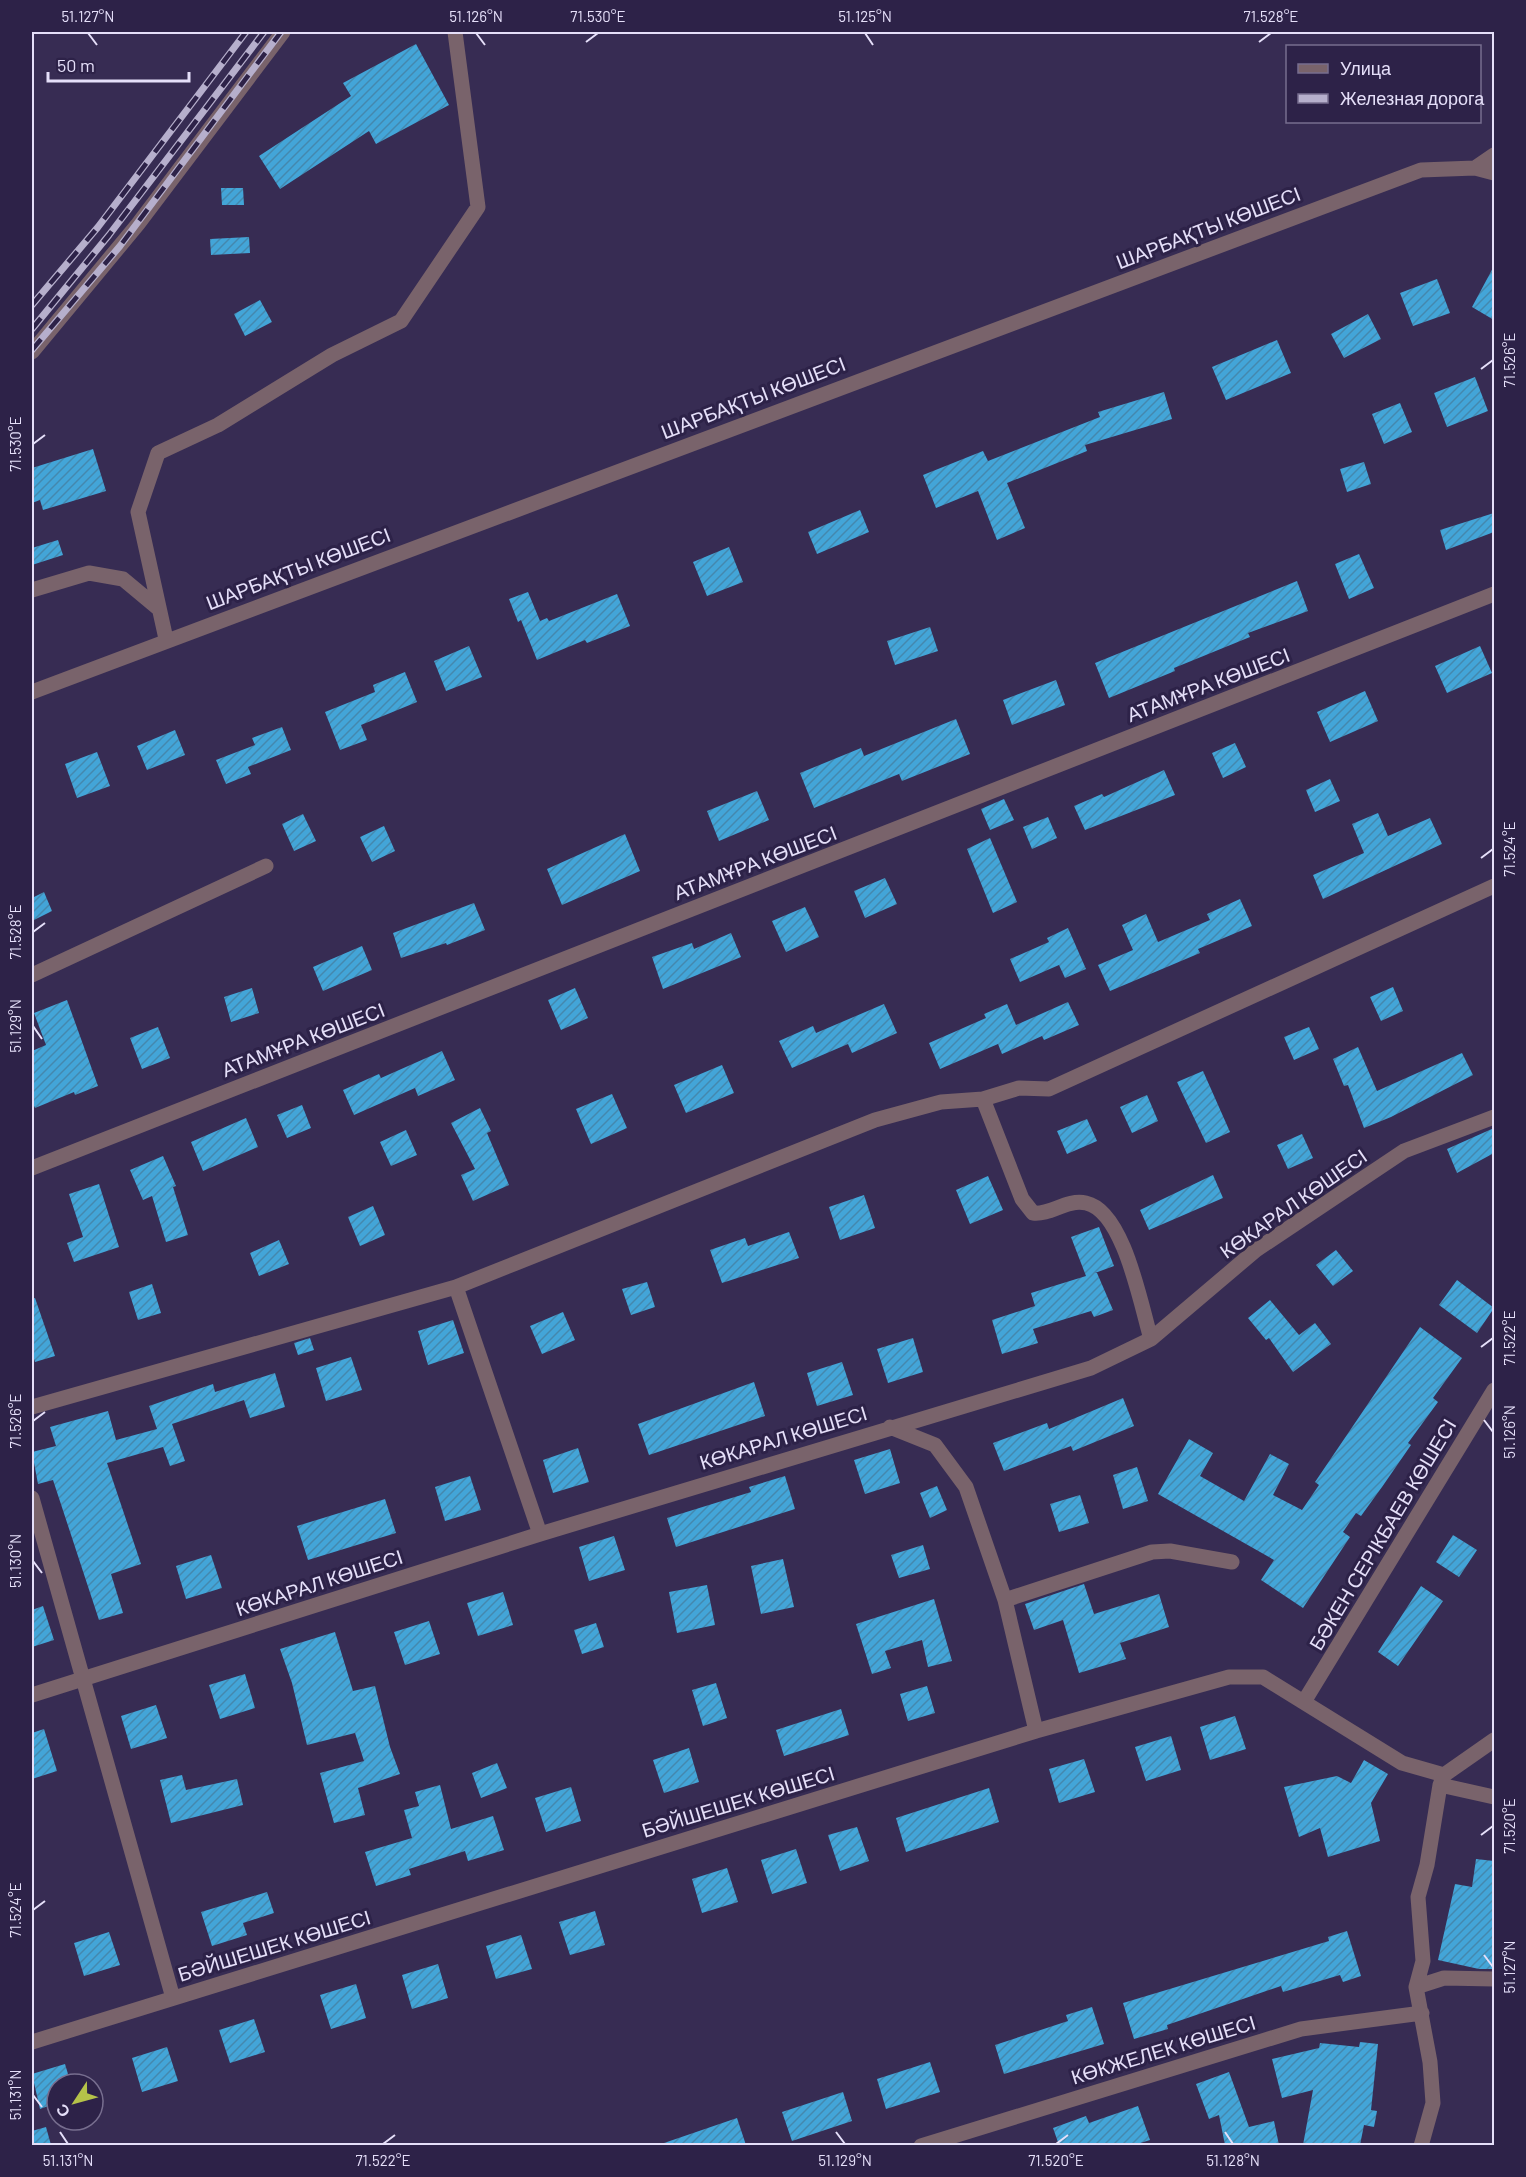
<svg xmlns="http://www.w3.org/2000/svg" width="1526" height="2177" font-family="Barlow,sans-serif">
	<style>
		.building { fill: url(#building-hatch) }
		.lines { fill: none; stroke-linecap: round; stroke-linejoin: round }
		.minor { stroke: #79636b; stroke-width: 15 }
		.rail-casing { stroke: #b6afcc; stroke-width: 7 }
		.rail { stroke: #2d2248; stroke-width: 4.5; stroke-dasharray: 14; stroke-linecap: butt }
		.ticks { fill: none; stroke: #e5dff9; stroke-width: 2 }
		.labels { text-anchor: middle; dominant-baseline: central; stroke-width: 6; stroke-linejoin: round; paint-order: stroke }
		.street-label { font-size: 20px; fill: #e5dff9; stroke: #2d2248 }
		.neatline { fill: none; stroke: #e5dff9; stroke-width: 2 }
		.ticks-label { font-size: 15px; text-anchor: middle; fill: #e5dff9 }
	</style>
	<defs>
		<pattern id="building-hatch" width="6" height="6" patternUnits="userSpaceOnUse" patternTransform="scale(1.5)"><rect width="6" height="6" fill="#43a5d8"/><path d="M-1 1l2-2M0 6l6-6M5 7l2-2" fill="none" stroke="#4488ae"/></pattern>
	</defs>
	<rect width="100%" height="100%" fill="#372c53"/>
	<path class="building" d="M416,44L449,105L376,144L369,131L280,189L259,156L351,96L343,83Z
		M221,188H243L244,205H222Z
		M249,237L250,253L211,255L210,239Z
		M1494,266V320L1472,307Z
		M1437,279L1450,313L1413,326L1400,293Z
		M260,300L272,322L245,336L234,314Z
		M1368,314L1381,339L1344,358L1331,334Z
		M1277,340L1291,373L1226,400L1212,367Z
		M1475,377L1488,411L1447,427L1434,393Z
		M1164,392L1172,419L1085,445L1087,451L1007,483L1025,528L997,540L978,491L936,508L923,475L983,451L988,461L1100,417L1098,412Z
		M1400,403L1412,432L1384,444L1372,414Z
		M93,449L106,491L43,510L40,500L32,503V468Z
		M1364,462L1371,484L1347,492L1340,469Z
		M860,510L869,532L817,554L808,532Z
		M1494,513V532L1446,550L1440,530Z
		M58,540L63,555L32,565V548Z
		M729,547L743,582L707,596L693,562Z
		M1359,554L1374,588L1349,599L1335,564Z
		M1297,581L1308,611L1248,633L1250,637L1174,668L1175,671L1109,698L1095,663Z
		M528,592L540,621L547,618L549,621L617,594L630,626L587,643L585,640L537,660L521,620L518,622L509,599Z
		M930,627L938,651L895,665L887,641Z
		M469,646L482,677L446,691L434,661Z
		M1480,646L1492,673L1447,693L1435,666Z
		M405,672L417,702L361,725L367,740L340,750L325,712L375,692L373,685Z
		M1056,680L1065,705L1012,725L1003,700Z
		M1365,691L1378,721L1330,742L1317,712Z
		M956,719L970,754L902,781L899,774L814,808L800,773L861,748L864,756Z
		M282,727L291,750L248,767L251,774L226,784L216,760L255,745L252,738Z
		M175,730L185,755L147,770L137,746Z
		M1235,743L1246,767L1223,778L1212,753Z
		M97,752L110,786L77,798L65,764Z
		M1164,770L1175,795L1085,830L1074,806L1102,794L1104,797Z
		M1330,779L1340,801L1315,812L1306,790Z
		M757,791L769,820L719,841L707,811Z
		M1004,799L1014,820L990,830L981,809Z
		M1378,813L1388,836L1430,818L1442,844L1323,899L1313,875L1364,853L1352,824Z
		M303,814L316,841L294,851L282,824Z
		M1048,817L1057,838L1032,849L1023,827Z
		M384,826L395,851L372,862L360,837Z
		M625,834L640,871L562,905L547,869Z
		M990,838L1017,902L993,913L967,849Z
		M885,878L897,904L865,918L854,891Z
		M44,892L52,911L32,921V898Z
		M1240,899L1252,926L1198,949L1200,953L1110,991L1098,965L1133,950L1122,925L1146,914L1158,942L1210,920L1207,914Z
		M474,903L485,930L447,945L446,943L401,958L393,933Z
		M805,907L819,937L786,952L772,921Z
		M1068,928L1086,969L1065,978L1059,965L1020,982L1010,959L1049,942L1047,938Z
		M731,933L741,957L663,989L652,957L692,943L694,949Z
		M362,946L372,970L323,991L313,967Z
		M1393,987L1403,1011L1381,1021L1370,997Z
		M252,988L259,1013L231,1022L224,997Z
		M575,988L588,1018L561,1030L548,1000Z
		M67,1000L98,1086L75,1095L74,1092L35,1108L32,1101V1051L46,1045L34,1013Z
		M1068,1002L1079,1025L1044,1040L1042,1036L1002,1054L998,1044L940,1069L929,1043L986,1018L984,1014L1007,1004L1016,1025Z
		M884,1004L897,1033L852,1053L848,1044L792,1068L779,1041L813,1026L816,1033Z
		M158,1027L170,1058L142,1069L130,1038Z
		M1309,1027L1319,1049L1294,1060L1284,1037Z
		M1358,1047L1377,1091L1462,1053L1473,1075L1391,1117L1364,1128L1348,1085L1344,1086L1333,1059Z
		M442,1051L455,1080L418,1096L415,1088L354,1115L343,1090L379,1074L381,1078Z
		M722,1065L734,1093L686,1113L674,1085Z
		M1203,1071L1230,1132L1206,1143L1177,1082Z
		M612,1094L627,1128L591,1144L576,1109Z
		M1147,1095L1158,1121L1132,1133L1120,1107Z
		M302,1105L311,1128L287,1138L277,1115Z
		M480,1108L491,1131L487,1133L509,1185L473,1201L461,1175L475,1169L451,1123Z
		M246,1118L258,1147L203,1171L191,1142Z
		M1087,1119L1097,1141L1067,1154L1057,1131Z
		M1494,1128V1153L1457,1173L1447,1149Z
		M406,1130L417,1155L391,1166L380,1142Z
		M1302,1134L1313,1158L1288,1169L1277,1145Z
		M163,1156L176,1186L173,1187L188,1235L166,1242L152,1196L143,1200L130,1170Z
		M1213,1175L1223,1198L1149,1230L1140,1210Z
		M988,1176L1003,1210L970,1224L956,1190Z
		M99,1184L119,1247L74,1262L67,1243L83,1237L69,1194Z
		M864,1195L875,1228L840,1240L829,1207Z
		M373,1206L385,1235L360,1246L348,1217Z
		M1099,1227L1114,1266L1095,1273H1097L1113,1310L1094,1317L1091,1311L1033,1329L1038,1343L1002,1354L992,1320L1035,1306L1031,1293L1086,1276L1071,1237Z
		M789,1232L799,1258L722,1283L710,1250L745,1238L748,1246Z
		M279,1240L289,1264L259,1276L250,1253Z
		M1336,1250L1353,1271L1333,1286L1316,1265Z
		M1457,1280L1494,1308L1477,1333L1439,1305Z
		M647,1282L655,1307L631,1315L622,1289Z
		M152,1284L161,1313L138,1320L129,1292Z
		M32,1298H35L55,1356L35,1362L32,1353Z
		M1270,1300L1299,1335L1315,1323L1331,1344L1293,1372L1269,1338L1266,1340L1248,1318Z
		M563,1312L575,1340L542,1354L530,1326Z
		M453,1320L464,1353L428,1365L418,1331Z
		M1420,1327L1462,1358L1433,1398L1438,1402L1408,1443L1411,1445L1382,1487L1361,1516L1356,1513L1343,1532L1350,1537L1303,1608L1261,1580L1274,1560L1158,1494L1189,1439L1213,1453L1200,1476L1244,1501L1270,1454L1289,1464L1273,1495L1302,1510L1319,1485L1315,1482Z
		M310,1338L314,1350L298,1355L294,1343Z
		M913,1338L923,1372L888,1383L877,1349Z
		M351,1357L362,1390L326,1401L316,1368Z
		M842,1362L853,1395L817,1406L807,1373Z
		M275,1373L285,1407L250,1418L244,1400L172,1424L185,1461L170,1466L163,1447L107,1463L141,1564L111,1574L123,1613L99,1620L53,1480L38,1484L32,1452L56,1446L50,1427L108,1411L116,1440L157,1429L149,1406L213,1384L215,1392Z
		M754,1382L765,1416L649,1455L638,1424Z
		M1123,1398L1134,1426L1073,1451L1071,1446L1004,1471L993,1443L1047,1423L1049,1429Z
		M578,1448L589,1482L553,1493L543,1460Z
		M890,1449L900,1483L865,1494L854,1460Z
		M1137,1467L1148,1501L1123,1509L1113,1475Z
		M470,1476L481,1510L445,1521L435,1487Z
		M785,1476L795,1509L676,1547L667,1518L751,1492L749,1487Z
		M937,1486L947,1510L930,1518L920,1493Z
		M1080,1495L1089,1523L1059,1532L1050,1504Z
		M385,1499L396,1533L308,1560L297,1526Z
		M1453,1535L1477,1550L1459,1577L1436,1562Z
		M614,1536L625,1570L589,1581L579,1547Z
		M923,1545L930,1569L899,1578L891,1555Z
		M211,1555L222,1588L186,1599L176,1566Z
		M783,1559L794,1607L761,1614L751,1566Z
		M1084,1584L1094,1614L1159,1594L1169,1627L1120,1643L1126,1659L1079,1673L1063,1620L1034,1630L1025,1604Z
		M707,1585L715,1625L677,1633L669,1592Z
		M1421,1586L1443,1601L1398,1666L1378,1652Z
		M503,1592L513,1625L478,1636L467,1603Z
		M934,1599L952,1661L928,1667L922,1640L885,1651L891,1668L872,1674L856,1624Z
		M43,1606L54,1640L32,1647V1610Z
		M429,1621L440,1654L405,1665L394,1632Z
		M596,1623L604,1647L582,1654L574,1630Z
		M335,1632L353,1691L375,1686L390,1747L400,1774L358,1788L365,1815L334,1823L320,1773L364,1761L355,1733L307,1745L292,1683L280,1649Z
		M245,1674L255,1708L220,1719L209,1685Z
		M716,1683L727,1718L703,1726L692,1690Z
		M927,1686L935,1713L908,1721L900,1694Z
		M156,1705L167,1738L131,1749L121,1716Z
		M841,1709L849,1735L784,1756L776,1730Z
		M1235,1716L1246,1749L1210,1760L1200,1727Z
		M44,1729L57,1771L32,1779V1733Z
		M1171,1736L1181,1770L1146,1781L1135,1747Z
		M689,1748L699,1782L664,1793L653,1760Z
		M1084,1759L1095,1792L1059,1803L1049,1769Z
		M1364,1760L1388,1774L1371,1803L1380,1841L1328,1857L1320,1828L1299,1837L1284,1787L1337,1776L1351,1783Z
		M497,1763L507,1788L481,1798L472,1773Z
		M182,1775L186,1790L237,1779L243,1805L171,1823L160,1780Z
		M440,1785L451,1829L493,1816L504,1850L468,1861L465,1851L409,1869L411,1875L376,1886L365,1852L412,1838L404,1810L419,1806L415,1792Z
		M571,1787L581,1821L546,1832L535,1798Z
		M989,1788L999,1822L906,1852L896,1818Z
		M857,1827L869,1861L840,1871L828,1835Z
		M796,1849L807,1883L772,1894L761,1860Z
		M1476,1859L1494,1861V1969H1479L1438,1960L1455,1884L1472,1887Z
		M727,1868L738,1902L702,1913L692,1879Z
		M267,1892L274,1913L243,1923L247,1935L212,1946L201,1912Z
		M595,1911L605,1945L570,1955L559,1922Z
		M1347,1931L1361,1976L1343,1982L1340,1975L1283,1992L1281,1986L1167,2025L1168,2029L1134,2039L1123,2003L1329,1941L1328,1937Z
		M109,1932L120,1965L84,1976L74,1943Z
		M521,1935L532,1969L496,1979L486,1946Z
		M438,1964L448,1998L412,2009L402,1975Z
		M356,1984L366,2018L331,2029L320,1995Z
		M1092,2007L1104,2044L1004,2074L995,2045L1068,2021L1066,2015Z
		M254,2019L265,2052L230,2063L219,2030Z
		M1360,2042L1378,2044L1371,2110L1377,2111L1374,2127L1364,2125L1360,2145H1303L1313,2090L1282,2098L1272,2059L1319,2048L1320,2043L1359,2047Z
		M167,2047L178,2081L142,2092L132,2058Z
		M930,2062L940,2092L886,2109L877,2079Z
		M65,2064L71,2084H57V2103L40,2109L32,2074Z
		M1229,2072L1249,2127L1274,2121L1279,2145H1225L1219,2115L1209,2119L1196,2084Z
		M843,2092L852,2121L792,2141L782,2112Z
		M1138,2106L1150,2140L1134,2145H1059L1053,2128L1086,2116L1089,2123Z
		M737,2118L746,2145H664V2143Z
		M46,2127L51,2145H32V2131Z"/>
	<g class="lines">
		<path class="minor" d="M1475,168L1494,155
			M32,352L138,224L283,32
			M32,590L89,573L123,579L159,609
			M166,639L138,512L158,453L218,425L332,355L401,321L478,207L455,32
			M32,692L1421,170L1475,168L1494,173
			M32,975L266,866
			M983,1099L1022,1199L1033,1213C1051,1215 1066,1199 1086,1203C1124,1211 1141,1306 1151,1339
			M32,1168L1494,594
			M456,1287L540,1534
			M32,1407L456,1287L875,1120L941,1102L983,1099L1019,1088L1049,1089L1494,886
			M890,1427L935,1445L966,1487L1005,1600L1036,1731
			M32,1498L173,1998
			M1005,1600L1152,1552L1170,1551L1232,1562
			M32,1695L540,1534L1091,1368L1151,1339L1256,1250L1404,1151L1494,1117
			M1305,1700L1494,1390
			M1444,1775L1494,1740
			M1440,1785L1494,1797
			M1416,1987L1444,1978L1494,1979
			M32,2042L1036,1731L1229,1677H1263L1402,1763L1444,1775
			M921,2146L1301,2029L1422,2013
			M1421,2146L1433,2103L1430,2062L1416,1987L1423,1961L1418,1897L1427,1865L1440,1785L1444,1775"/>
		<defs>
			<path id="rail" d="M32,305L98,227L246,32
				M32,329L109,235L264,32
				M32,350L120,246L281,32"/>
		</defs>
		<use href="#rail" class="rail-casing"/>
		<use href="#rail" class="rail"/>
	</g>
	<path class="ticks" d="M88,33L97,45M476,33L485,45M865,33L873,45M586,42L598,33M1259,42L1271,33M1481,369L1493,360M33,444L45,435M1481,858L1493,849M33,932L45,923M33,1026L42,1039M1481,1347L1493,1338M1484,1420L1493,1432M33,1421L45,1412M33,1561L42,1573M1481,1835L1493,1826M33,1910L45,1901M1484,1955L1493,1967M33,2095L42,2107M60,2132L68,2144M836,2132L845,2144M1225,2132L1233,2144M383,2144L395,2135M1056,2144L1068,2135"/>
	<g class="labels">
		<g class="street-label">
			<text transform="translate(1208 227) rotate(-21)">ШАРБАҚТЫ КӨШЕСІ</text>
			<text transform="translate(753 397) rotate(-21)">ШАРБАҚТЫ КӨШЕСІ</text>
			<text transform="translate(298 568) rotate(-21)">ШАРБАҚТЫ КӨШЕСІ</text>
			<text transform="translate(1208 684) rotate(-21)">АТАМҰРА КӨШЕСІ</text>
			<text transform="translate(755 862) rotate(-21)">АТАМҰРА КӨШЕСІ</text>
			<text transform="translate(303 1039) rotate(-21)">АТАМҰРА КӨШЕСІ</text>
			<text transform="translate(1293 1203) rotate(-35)">КӨКАРАЛ КӨШЕСІ</text>
			<text transform="translate(783 1437) rotate(-17)">КӨКАРАЛ КӨШЕСІ</text>
			<text transform="translate(1382 1534) rotate(-59)">БӘКЕН СЕРІКБАЕВ КӨШЕСІ</text>
			<text transform="translate(319 1582) rotate(-18)">КӨКАРАЛ КӨШЕСІ</text>
			<text transform="translate(738 1801) rotate(-17)">БӘЙШЕШЕК КӨШЕСІ</text>
			<text transform="translate(274 1945) rotate(-17)">БӘЙШЕШЕК КӨШЕСІ</text>
			<text transform="translate(1163 2049) rotate(-17)">КӨКЖЕЛЕК КӨШЕСІ</text>
		</g>
	</g>
	<rect width="1526" height="2177" fill="none" stroke="#2d2248" stroke-width="66"/>
	<rect x="1286" y="45" width="195" height="78" fill="#2d2248" stroke="#776e8f" stroke-width="1.5"/>
	<rect x="1298" y="64" width="30" height="9" fill="#79636b" stroke="#776e8f" stroke-width="1.5"/>
	<text x="1340" y="75" font-size="18" fill="#e5dff9">Улица</text>
	<rect x="1298" y="94" width="30" height="9" fill="#b6afcc" stroke="#776e8f" stroke-width="1.5"/>
	<text x="1340" y="105" font-size="18" fill="#e5dff9">Железная дорога</text>
	<g transform="translate(75 2102) rotate(234)"><circle r="28" fill="#2d2248" stroke="#776e8f" stroke-width="1.5"/>
	<path d="M0-4.5L10 22L0 15L-10 22Z" fill="#b5c249"/>
	<text y="-9" font-size="16" font-weight="bold" text-anchor="middle" fill="#e5dff9">С</text>
	</g>
	<path d="M48 72v9h141v-9" fill="none" stroke="#e5dff9" stroke-width="3"/>
	<text x="57" y="72" font-size="18" fill="#e5dff9" stroke="#2d2248" stroke-width="4.5" paint-order="stroke">50 m</text>
	<rect x="33" y="33" width="1460" height="2111" class="neatline"/>
	<g class="ticks-label">
		<text x="88" y="22">51.127°N</text>
		<text x="476" y="22">51.126°N</text>
		<text x="598" y="22">71.530°E</text>
		<text x="865" y="22">51.125°N</text>
		<text x="1271" y="22">71.528°E</text>
		<text transform="translate(1510 360) rotate(-90)" y="5">71.526°E</text>
		<text transform="translate(16 444) rotate(-90)" y="5">71.530°E</text>
		<text transform="translate(1510 849) rotate(-90)" y="5">71.524°E</text>
		<text transform="translate(16 932) rotate(-90)" y="5">71.528°E</text>
		<text transform="translate(16 1026) rotate(-90)" y="5">51.129°N</text>
		<text transform="translate(1510 1338) rotate(-90)" y="5">71.522°E</text>
		<text transform="translate(16 1421) rotate(-90)" y="5">71.526°E</text>
		<text transform="translate(1510 1432) rotate(-90)" y="5">51.126°N</text>
		<text transform="translate(16 1561) rotate(-90)" y="5">51.130°N</text>
		<text transform="translate(1510 1826) rotate(-90)" y="5">71.520°E</text>
		<text transform="translate(16 1910) rotate(-90)" y="5">71.524°E</text>
		<text transform="translate(1510 1967) rotate(-90)" y="5">51.127°N</text>
		<text transform="translate(16 2095) rotate(-90)" y="5">51.131°N</text>
		<text x="68" y="2166">51.131°N</text>
		<text x="383" y="2166">71.522°E</text>
		<text x="845" y="2166">51.129°N</text>
		<text x="1056" y="2166">71.520°E</text>
		<text x="1233" y="2166">51.128°N</text>
	</g>
</svg>
